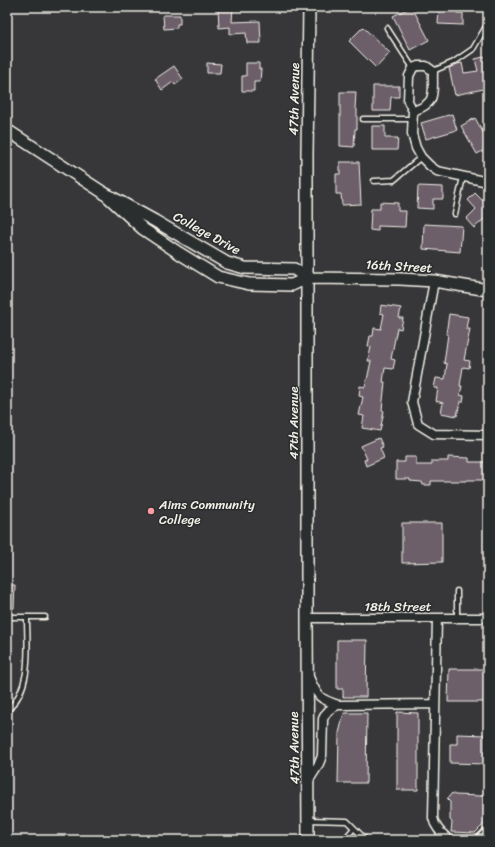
<svg xmlns="http://www.w3.org/2000/svg" width="495" height="847" font-family="Sriracha,sans-serif">
	<style>
		.building { fill: #6c5e6b; stroke: #f4f1e8 }
		.lines { fill: none; stroke-linecap: round; stroke-linejoin: round }
		.lane-casing { stroke: #f4f1e8; stroke-width: 7 }
		.street-casing { stroke: #f4f1e8; stroke-width: 11 }
		.secondary-casing { stroke: #f4f1e8; stroke-width: 14 }
		.lane { stroke: #2a2d2e; stroke-width: 4 }
		.street { stroke: #2a2d2e; stroke-width: 8 }
		.secondary { stroke: #2a2d2e; stroke-width: 11 }
		.poi-dot { fill: #ff9aa2; stroke: #2a2d2e; stroke-width: 1.5 }
		.labels { text-anchor: middle; dominant-baseline: central; stroke-width: 3; stroke-linejoin: round; paint-order: stroke }
		.street-label { font-size: 13px; fill: #f4f1e8; stroke: #2a2d2e }
		.poi-label { font-size: 13px; fill: #f4f1e8; stroke: #2a2d2e; text-anchor: start }
	</style>
	<rect width="100%" height="100%" fill="#37373a"/>
	<filter id="ink" filterUnits="userSpaceOnUse"><feTurbulence type="fractalNoise" baseFrequency=".025" numOctaves="2"/><feDisplacementMap in="SourceGraphic" scale="8" xChannelSelector="R" yChannelSelector="G"/><feConvolveMatrix kernelMatrix="1 2 1 2 8 2 1 2 1" color-interpolation-filters="sRGB"/></filter>
	<g filter="url(#ink)">
		<path class="building" d="M218,7H233L232,22L260,21L261,43H247L246,33L230,34V27L219,28Z
			M411,7H412L429,40L410,50L393,16Z
			M439,7H457V13H463V25L438,24Z
			M163,15H180V24H177V28L164,29Z
			M363,27L390,53L376,68L349,41Z
			M488,56V88L455,95L449,68L457,64L462,63L464,73L478,71L475,59Z
			M207,63L221,64L220,73H207Z
			M246,63H259V69H261L260,82H254V91H242V76H246Z
			M174,66L183,79L175,85L173,82L162,90L155,79Z
			M373,86H399V97H391L390,111H373Z
			M340,92H356L355,109H357V129H355L354,147L340,146Z
			M452,114L457,130L426,139L421,123Z
			M475,118L488,141V148L477,154L461,126Z
			M372,126H385V138H398L397,150H372Z
			M340,162H359L361,204L342,205L341,194H336V174H340Z
			M418,186L443,187V199H433V209L417,208Z
			M475,193L488,206V224L484,219L474,228L466,219L476,209L468,200Z
			M380,202L398,203V211H406L405,227L378,226V231L370,230L371,209H380Z
			M424,224L462,226L460,252L423,249Z
			M381,305L401,308L399,318H403L401,329L397,328L391,359L395,360L393,369L385,368L383,382H385L382,410L384,411L380,431L362,428L364,416L359,415L363,397L359,396L360,386L365,387L366,380H367L371,361H368L371,347L368,346L370,336H373L374,328L381,329L384,314L380,313Z
			M449,314L468,317L466,329H470L464,360L470,361L469,368L463,367L460,386H462L460,395L464,396L463,402H460L457,416L441,413L443,403L436,401L438,388H434L436,378L445,379L447,364L444,363L448,334H446Z
			M379,438L383,447L380,448L384,458L366,466L364,460L367,459L361,446Z
			M405,457H416V465H432V461H448V457L469,458V462H488V480H466V481H431V485H423L422,482L410,481V479H396V462H405Z
			M402,523H442V562L402,563Z
			M7,585H15L14,608H7Z
			M337,640H367L366,697H343V689H337Z
			M449,669H485L484,702H448Z
			M397,712L418,713V790H397Z
			M344,713H367L366,783H338L339,733Z
			M457,734L486,735V764L450,763V744H457Z
			M452,793L455,795L481,796L484,793L488,796V800L484,805L488,808V820L475,833L451,832L452,822L450,820V802L447,799Z"/>
		<g class="lines">
			<defs>
				<path id="lane" d="M387,28L413,68
					M433,71L454,62L473,49L488,23
					M363,119H412
					M374,181L394,180L421,157
					M455,214L463,177
					M457,591V618
					M7,617H45
					M7,711C33,687 27,649 27,617
					M309,820L347,821L366,840
					M344,840L354,828"/>
				<path id="street" d="M413,111C438,103 432,93 433,71L426,66H418L413,68L409,76L408,101L413,111L412,134L416,148L421,157L430,166L437,171L488,182
					M434,281L412,402L418,424L434,434L488,435
					M307,618H488
					M437,618L433,818C435,828 442,833 449,840
					M309,677C318,696 317,698 338,705L435,704
					M309,780L318,766L322,756L323,719C326,711 331,708 338,705
					M479,840L488,831"/>
				<path id="secondary" d="M7,130L104,193L155,221L227,263L245,268L294,269L307,278
					M104,193L143,229L179,253L218,277L249,284L292,285L307,278L400,279L434,281L488,290
					M308,840L307,618V154L309,7"/>
			</defs>
			<use href="#lane" class="lane-casing"/>
			<use href="#street" class="street-casing"/>
			<use href="#secondary" class="secondary-casing"/>
			<use href="#lane" class="lane"/>
			<use href="#street" class="street"/>
			<use href="#secondary" class="secondary"/>
		</g>
	</g>
	<circle class="poi-dot" cx="151" cy="511" r="4"/>
	<g class="labels">
		<g class="street-label">
			<text transform="translate(294 99) rotate(-89)">47th Avenue</text>
			<text transform="translate(207 233) rotate(29)">College Drive</text>
			<text transform="translate(399 266) rotate(3)">16th Street</text>
			<text transform="translate(293 423) rotate(-90)">47th Avenue</text>
			<text x="398" y="606">18th Street</text>
			<text transform="translate(294 748) rotate(-91)">47th Avenue</text>
		</g>
		<g class="poi-label">
			<text x="159" y="504">Aims Community<tspan x="159" dy="15">College</tspan></text>
		</g>
	</g>
	<rect width="495" height="847" fill="none" stroke="#2a2d2e" stroke-width="24"/>
	<rect x="12" y="12" width="471" height="823" fill="none" stroke="#f4f1e8" stroke-width="1.5" filter="url(#ink)"/>
</svg>
